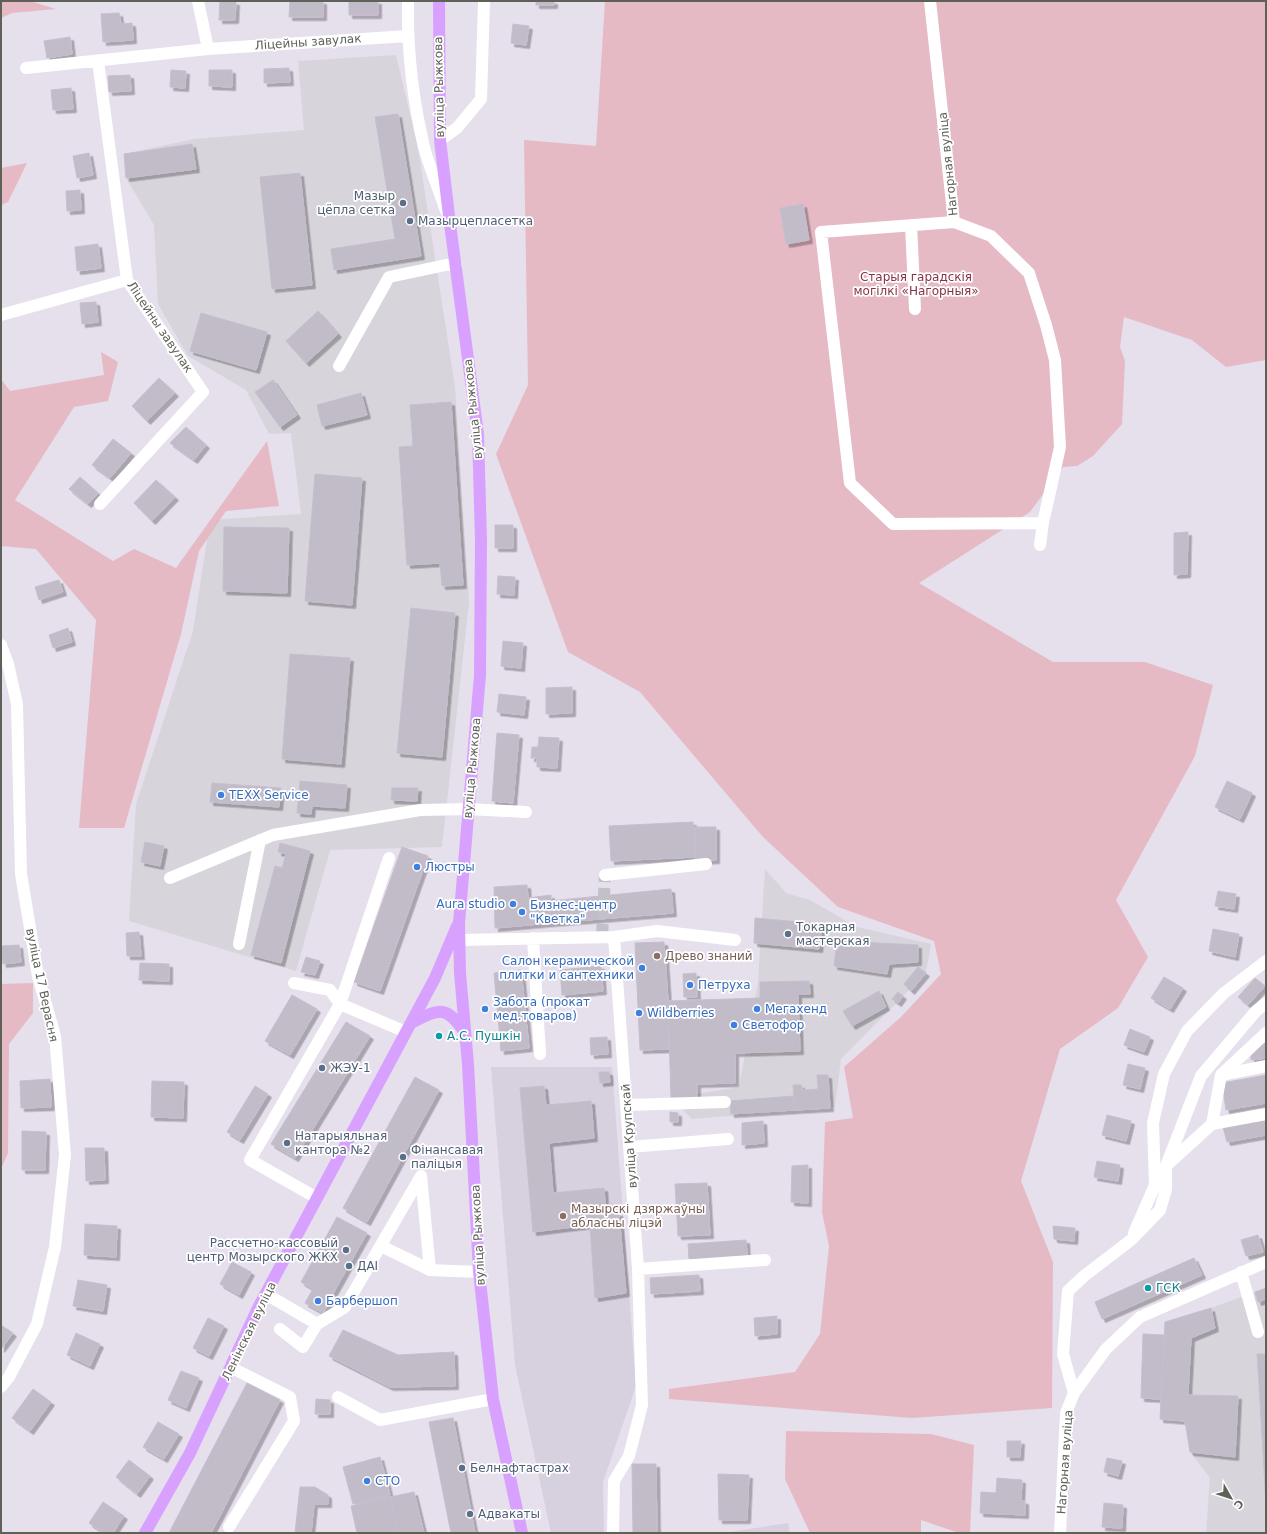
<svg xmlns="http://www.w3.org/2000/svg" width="1267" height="1534" font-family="'DejaVu Sans',sans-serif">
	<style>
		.industrial { fill: #d8d4dc }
		.education { fill: #d7d0de }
		.green { fill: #e5bac5 }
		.building { fill: #c1bcc7; stroke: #c6bed0; filter: url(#shadow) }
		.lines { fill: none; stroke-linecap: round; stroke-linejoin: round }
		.minor-tunnel { stroke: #c4c0c7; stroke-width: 12; stroke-dasharray: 12 6; stroke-linecap: butt }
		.minor { stroke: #fff; stroke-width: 12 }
		.major { stroke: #d9a1ff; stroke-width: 12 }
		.service-dot { fill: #5c6f8a; stroke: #fff; stroke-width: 1.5 }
		.shop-dot { fill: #3f7fe0; stroke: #fff; stroke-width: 1.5 }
		.education-dot { fill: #8d6e63; stroke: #fff; stroke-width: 1.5 }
		.culture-dot { fill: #0f9aa8; stroke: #fff; stroke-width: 1.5 }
		.labels { text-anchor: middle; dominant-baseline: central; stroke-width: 3.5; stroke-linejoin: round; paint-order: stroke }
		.street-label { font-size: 12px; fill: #5e6158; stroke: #fff }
		.service-label { font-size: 12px; fill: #4e5e75; stroke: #fff; text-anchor: start }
		.park-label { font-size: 12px; fill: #853343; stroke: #fff }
		.shop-label { font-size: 12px; fill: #366cbe; stroke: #fff; text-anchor: start }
		.education-label { font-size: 12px; fill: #785e54; stroke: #fff; text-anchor: start }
		.culture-label { font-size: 12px; fill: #0d838f; stroke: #fff; text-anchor: start }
	</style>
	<defs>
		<filter id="shadow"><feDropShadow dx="3.5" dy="3.5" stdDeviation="0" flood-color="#0004"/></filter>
	</defs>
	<rect width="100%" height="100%" fill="#e6dfec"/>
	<path class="industrial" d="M396,55L418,148L455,387L469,602L442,847L330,850L296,971L129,921L136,804L193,631L210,520L301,514L291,433L269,434L246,390L188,356L158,304L154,225L126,178L124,154L194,139L304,130L298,61Z
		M765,869L786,893L810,900L857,927L931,944L926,973L841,1059L835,1107L692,1119L671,1098L739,1087L758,982Z
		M1266,1288V1533H1206L1210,1478L1190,1452L1185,1421L1160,1419L1165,1322L1211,1308Z"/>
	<path class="education" d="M491,1067H612L636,1386L603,1482L604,1533H551L515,1365Z
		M788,1523L790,1533H724Z"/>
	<path class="green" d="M1,1H30L56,9L12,13L1,18Z
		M605,1H1266V360L1226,367L1192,340L1124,317L1120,347L1125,361L1122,424L1093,456L1077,466L1063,467L1030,512L919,583L1053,662H1145L1213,685L1195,756L1116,900L1148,957L1118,1008L1060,1049L1021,1181L1053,1262L1052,1408L912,1418L669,1399V1389L795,1372L820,1334L829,1246L822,1212L825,1122L853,1118L844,1067L901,1017L941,974L934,941L838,907L763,837L640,692L568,652L496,454L528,385L524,140L596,146Z
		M27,163L8,202L1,205V168Z
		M101,352L118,362L108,401L74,407L15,500L113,561L134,549L176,568L267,441L279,506L226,511L199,551L181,634L124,828H79L96,620L36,549L1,546V379L10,391L104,375Z
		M33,983V1013L9,1044L8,1153L1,1169V984Z
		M786,1431L931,1434L974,1445L970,1533H959L921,1520V1533H810L785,1479Z"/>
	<path class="building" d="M220,1L236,2L235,20H219Z
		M290,1H323V17H289Z
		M349,1H378V15H349Z
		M536,1H554V5H536Z
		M119,13L121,24L132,23L133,40L103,42L101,14Z
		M513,24L529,26L526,45L511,43Z
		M70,37L72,54L47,58L44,41Z
		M289,68L290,82L264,83V69Z
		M171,70L186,71L185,88L170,87Z
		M209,70H232V87L209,86Z
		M130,75L131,91L109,92L108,76Z
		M71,88L73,109L53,110L51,90Z
		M398,114L421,256L334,270L331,249L395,239L375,117Z
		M192,144L196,169L126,178L124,154Z
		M89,153L93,175L77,178L73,156Z
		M300,173L312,285L272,289L260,177Z
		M80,190L81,210L67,211L66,191Z
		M803,204L809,240L786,244L780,208Z
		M98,244L101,268L77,271L75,247Z
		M96,302L98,322L82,324L80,303Z
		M318,311L338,334L306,363L286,341Z
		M201,313L267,332L256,370L190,351Z
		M159,378L175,393L147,421L132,406Z
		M273,380L297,415L280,427L255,392Z
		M361,393L367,415L322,426L317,405Z
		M451,402L463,585L442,586L440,563L407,565L399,447L413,446L410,405Z
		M186,427L206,445L194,460L170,443Z
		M113,439L131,453L110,478L92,465Z
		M315,474L362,478L352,605L305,601Z
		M80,477L98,493L88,504L69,489Z
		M156,480L175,497L152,521L134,503Z
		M495,525H513V548H495Z
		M224,527L289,528L287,593L223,591Z
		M1188,532L1187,574L1174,575V533Z
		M498,576L515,577L514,595L497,594Z
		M59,580L63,592L39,600L35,587Z
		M411,608L455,613L442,757L397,753Z
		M68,628L72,642L53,648L49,635Z
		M503,641L523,643L521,668L501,666Z
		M290,654L350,658L341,764L282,759Z
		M572,687V713L546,714V688Z
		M499,694L526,697L524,715L497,712Z
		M497,733L519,735L513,803L492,801Z
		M539,737L559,738L557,768L537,767V758H531L532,747H538Z
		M300,781L347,785L345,808L312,806L311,814L297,813Z
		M1227,781L1252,793L1240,819L1215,807Z
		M212,783L281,788L279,807L210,802Z
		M392,788H418L417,801L391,800Z
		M693,822L695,857L611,861L609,826Z
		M695,827H716V860L696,861Z
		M145,842L164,846L160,866L141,862Z
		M280,843L310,851L281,963L251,955L275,866L282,868L286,854L278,852Z
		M402,847L428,856L380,991L354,982Z
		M527,885L528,898L551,895V923L495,928L494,887Z
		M671,889L673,913L551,923L550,901Z
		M1218,891L1236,894L1234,909L1215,906Z
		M755,918L822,924L819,949L754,943Z
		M1213,929L1239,934L1235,957L1209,951Z
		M139,932L141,956H127L126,933Z
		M837,941L918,945V962L889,964L887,974L834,966Z
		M664,942L668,1001L669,1049L640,1050L635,943Z
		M19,945L21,962L3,964L1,946Z
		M306,957L320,961L315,975L301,972Z
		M140,963L169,964V981L139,980Z
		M601,966L603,991L562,995L560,970Z
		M918,967L926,973L911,991L904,984Z
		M521,970L529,1048L501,1051L494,973Z
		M696,973L697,997H684L683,974Z
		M1164,977L1183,988L1170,1009L1151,998Z
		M1255,978L1265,986L1248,1005L1238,997Z
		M809,981L810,994H798L800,1051L735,1053V1083L697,1084V1097L671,1098L668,1001L760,998V982Z
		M879,991L886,1007L852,1026L843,1011Z
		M898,992L903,996L898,1003L892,999Z
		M292,995L317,1009L290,1055L265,1041Z
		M346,1022L370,1036L295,1158L271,1144Z
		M1130,1029L1150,1037L1144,1052L1124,1045Z
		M607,1037L608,1054L591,1055L590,1038Z
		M1266,1038V1058L1251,1060V1049Z
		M1128,1064L1145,1068L1140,1089L1123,1085Z
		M599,1072H609L610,1082L600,1083Z
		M817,1075H828L830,1108L795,1110L793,1085H801L802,1090L818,1089Z
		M1266,1075V1103L1226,1110L1222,1083Z
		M415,1077L439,1090L367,1222L343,1208Z
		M50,1079L51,1107L21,1108L20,1081Z
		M152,1081L184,1082L183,1118L151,1117Z
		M255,1086L268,1094L240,1140L227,1132Z
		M544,1086L546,1105L591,1101L594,1138L549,1143L553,1193L604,1188L606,1215L619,1213L626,1293L595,1298L590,1225L533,1232L520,1088Z
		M793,1096L795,1110L731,1114L730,1101Z
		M670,1112L678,1113V1122H670Z
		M1107,1115L1131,1121L1126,1141L1102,1135Z
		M1266,1120V1135L1227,1142L1223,1127Z
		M763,1121L764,1143L742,1145V1123Z
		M22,1131L46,1132L45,1170H22Z
		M85,1148H104L105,1180L86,1181Z
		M1097,1161L1120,1165L1118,1181L1094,1177Z
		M808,1165V1203L791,1202L792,1166Z
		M707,1183L710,1235L678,1236L675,1184Z
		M337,1217L367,1233L330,1299L301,1282Z
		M85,1224L117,1226L116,1257L84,1255Z
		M1053,1226L1075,1228L1074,1241L1054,1239Z
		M1258,1235L1263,1252L1246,1256L1241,1240Z
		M746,1240L747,1256L689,1259L688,1244Z
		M1194,1258L1202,1275L1102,1319L1095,1302Z
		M232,1262L251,1272L239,1295L220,1284Z
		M699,1275L700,1291L651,1294L650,1278Z
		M78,1280L107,1285L103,1311L73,1306Z
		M1266,1288V1299L1258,1302L1255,1292Z
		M313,1289L331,1300L323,1313L305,1303Z
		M1211,1308L1215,1328L1191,1338L1188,1395L1238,1396L1235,1457L1190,1452L1185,1421L1160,1419L1165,1322Z
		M777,1316V1334L755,1336L754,1318Z
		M208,1318L224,1326L209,1356L193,1348Z
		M1,1325L13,1333L1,1349Z
		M343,1330L398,1355L454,1352L455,1386L390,1387L329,1356Z
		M76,1333L100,1344L90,1366L67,1355Z
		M1143,1334L1164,1335L1161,1399L1141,1398Z
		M1257,1354H1266V1505L1259,1384Z
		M181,1371L199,1378L186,1408L168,1400Z
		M247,1383L280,1400L211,1533H169Z
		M33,1389L51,1402L30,1431L12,1418Z
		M316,1399L330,1400V1414H315Z
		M453,1418L475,1533H451L429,1422Z
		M158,1422L179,1434L164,1459L143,1447Z
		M1007,1441H1021L1020,1457H1007Z
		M380,1457L390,1495L353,1504L343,1467Z
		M1107,1458L1122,1461L1118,1476L1104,1472Z
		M129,1460L150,1476L137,1494L116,1477Z
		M632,1464H656L657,1533H633Z
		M718,1474L749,1475L747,1520H719Z
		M997,1478L1022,1480L1021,1501H1025V1515L980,1513L981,1492L996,1493Z
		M300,1487H315L328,1495V1504H314L311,1533H295Z
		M414,1492L424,1533H398L390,1497Z
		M390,1497L398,1533H357L351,1506Z
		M103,1502L124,1516L113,1533H104L89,1523Z
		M1104,1503L1123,1505L1122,1528L1102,1527Z"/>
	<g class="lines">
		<path class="minor-tunnel" d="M602,936L605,875"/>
		<path class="minor" d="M198,1L208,49
			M408,1C407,50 413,100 424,147C430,169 439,190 446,211
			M930,1L954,222L991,236L1029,273L1046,325L1055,360L1060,447L1043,523L1040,545
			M98,61L127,280L203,392L100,504
			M26,68L208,49L408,36
			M440,140L457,128L481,99L484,1
			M954,222L821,232L850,483L893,524L1043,523
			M911,225L915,309
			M1,315L127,280
			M339,366L389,277L446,265H456
			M1,645L8,664L17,704L21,874L38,976L55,1036L65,1155L55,1247L37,1324L9,1377L1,1387
			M605,875L706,864
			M170,878L273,835L420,810L468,809L526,812
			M614,937L657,931L735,940
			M533,938L540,1054
			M459,940L614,937L638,1269L642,1405L629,1456L614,1481L613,1533
			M239,944L260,840
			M294,983L330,990L340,1004L406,1032
			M1221,1075L1266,1066
			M627,1105L725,1102
			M1212,1124L1266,1114
			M630,1147L728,1139
			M1168,1164L1212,1124L1221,1075L1266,1033
			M421,1176L430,1270L479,1272
			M317,1198L250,1160L340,1004L389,858
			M1134,1233L1155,1185L1153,1123L1164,1074L1187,1031L1224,993L1266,961
			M381,1246L430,1270
			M638,1269L765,1260
			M1241,1272L1258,1332
			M266,1294L317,1324L345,1307L421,1176
			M280,1329L303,1347L317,1324
			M1074,1393L1106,1349L1140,1317L1266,1262
			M338,1397L380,1420L493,1399
			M229,1527L294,1421L290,1397L230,1367
			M1060,1533L1066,1413L1074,1393L1063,1354L1068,1291L1084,1276L1131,1240L1160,1210L1166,1189V1166L1201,1076L1256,1011L1266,1003"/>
		<path class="major" d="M439,1L440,140L450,224L478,434L481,540L480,675L459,923L460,973L468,1064L479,1272L493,1399L522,1533
			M411,1023C439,1009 446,1004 465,1033
			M145,1533L190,1453L258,1308L435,978L457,926"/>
	</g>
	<g class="service-dot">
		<circle cx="403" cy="203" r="4"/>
		<circle cx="410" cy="221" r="4"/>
		<circle cx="788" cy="934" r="4"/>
		<circle cx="322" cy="1068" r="4"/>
		<circle cx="287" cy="1143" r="4"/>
		<circle cx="403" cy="1157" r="4"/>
		<circle cx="346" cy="1250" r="4"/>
		<circle cx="349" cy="1266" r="4"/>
		<circle cx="462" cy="1468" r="4"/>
		<circle cx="470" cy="1514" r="4"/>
	</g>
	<g class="shop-dot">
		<circle cx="221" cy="795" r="4"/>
		<circle cx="417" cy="867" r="4"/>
		<circle cx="513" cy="904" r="4"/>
		<circle cx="522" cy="912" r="4"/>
		<circle cx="642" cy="968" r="4"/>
		<circle cx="690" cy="985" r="4"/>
		<circle cx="485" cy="1009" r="4"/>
		<circle cx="757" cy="1009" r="4"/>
		<circle cx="639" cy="1013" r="4"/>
		<circle cx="734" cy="1025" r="4"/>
		<circle cx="318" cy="1301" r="4"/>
		<circle cx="367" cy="1481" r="4"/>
	</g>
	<g class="education-dot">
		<circle cx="657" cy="956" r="4"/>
		<circle cx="563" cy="1216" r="4"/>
	</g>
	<g class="culture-dot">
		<circle cx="439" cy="1036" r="4"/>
		<circle cx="1148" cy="1288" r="4"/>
	</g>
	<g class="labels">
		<g class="street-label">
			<text transform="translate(308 42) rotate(-4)">Ліцейны завулак</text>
			<text transform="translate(439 87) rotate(-91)">вуліца Рыжкова</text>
			<text transform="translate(948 164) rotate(-96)">Нагорная вуліца</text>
			<text transform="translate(160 327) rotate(56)">Ліцейны завулак</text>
			<text transform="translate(473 409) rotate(-96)">вуліца Рыжкова</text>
			<text transform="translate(472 768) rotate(-85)">вуліца Рыжкова</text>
			<text transform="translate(42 985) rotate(78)">вуліца 17 Верасня</text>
			<text transform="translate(629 1136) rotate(-94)">вуліца Крупскай</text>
			<text transform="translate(478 1235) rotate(-93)">вуліца Рыжкова</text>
			<text transform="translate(249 1331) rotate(-64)">Ленінская вуліца</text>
			<text transform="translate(1065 1462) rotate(-86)">Нагорная вуліца</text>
		</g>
		<g class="service-label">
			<text x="395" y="196" text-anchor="end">Мазыр<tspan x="395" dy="14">цёпла сетка</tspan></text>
			<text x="418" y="221">Мазырцепласетка</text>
			<text x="796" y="927">Токарная<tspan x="796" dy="14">мастерская</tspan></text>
			<text x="330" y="1068">ЖЭУ-1</text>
			<text x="295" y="1136">Натарыяльная<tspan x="295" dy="14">кантора №2</tspan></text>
			<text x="411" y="1150">Фінансавая<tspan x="411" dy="14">паліцыя</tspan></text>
			<text x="338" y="1243" text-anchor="end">Рассчетно-кассовый<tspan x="338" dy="14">центр Мозырского ЖКХ</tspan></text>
			<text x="357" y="1266">ДАІ</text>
			<text x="470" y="1468">Белнафтастрах</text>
			<text x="478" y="1514">Адвакаты</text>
		</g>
		<g class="park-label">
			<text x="916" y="277">Старыя гарадскія<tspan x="916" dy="14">могілкі «Нагорныя»</tspan></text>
		</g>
		<g class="shop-label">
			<text x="229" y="795">TEXX Service</text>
			<text x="425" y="867">Люстры</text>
			<text x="505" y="904" text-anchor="end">Aura studio</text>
			<text x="530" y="905">Бизнес-центр<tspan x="530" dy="14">"Кветка"</tspan></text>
			<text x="634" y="961" text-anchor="end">Салон керамической<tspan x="634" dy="14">плитки и сантехники</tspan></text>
			<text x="698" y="985">Петруха</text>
			<text x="493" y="1002">Забота (прокат<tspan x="493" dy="14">мед.товаров)</tspan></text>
			<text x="765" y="1009">Мегахенд</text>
			<text x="647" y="1013">Wildberries</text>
			<text x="742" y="1025">Светофор</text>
			<text x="326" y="1301">Барбершоп</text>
			<text x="375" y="1481">СТО</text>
		</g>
		<g class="education-label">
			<text x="665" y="956">Древо знаний</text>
			<text x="571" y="1209">Мазырскі дзяржаўны<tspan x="571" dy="14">абласны ліцэй</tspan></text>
		</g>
		<g class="culture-label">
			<text x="447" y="1036">А.С. Пушкін</text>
			<text x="1156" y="1288">ГСК</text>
		</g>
	</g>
	<rect width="1267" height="1534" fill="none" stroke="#5e6158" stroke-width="4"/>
	<g transform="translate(1231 1498) rotate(129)" stroke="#ffffff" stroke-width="3" paint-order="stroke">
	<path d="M0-3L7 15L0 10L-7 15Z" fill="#5e6158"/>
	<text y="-6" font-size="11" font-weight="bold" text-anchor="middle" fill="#5e6158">С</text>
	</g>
</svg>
